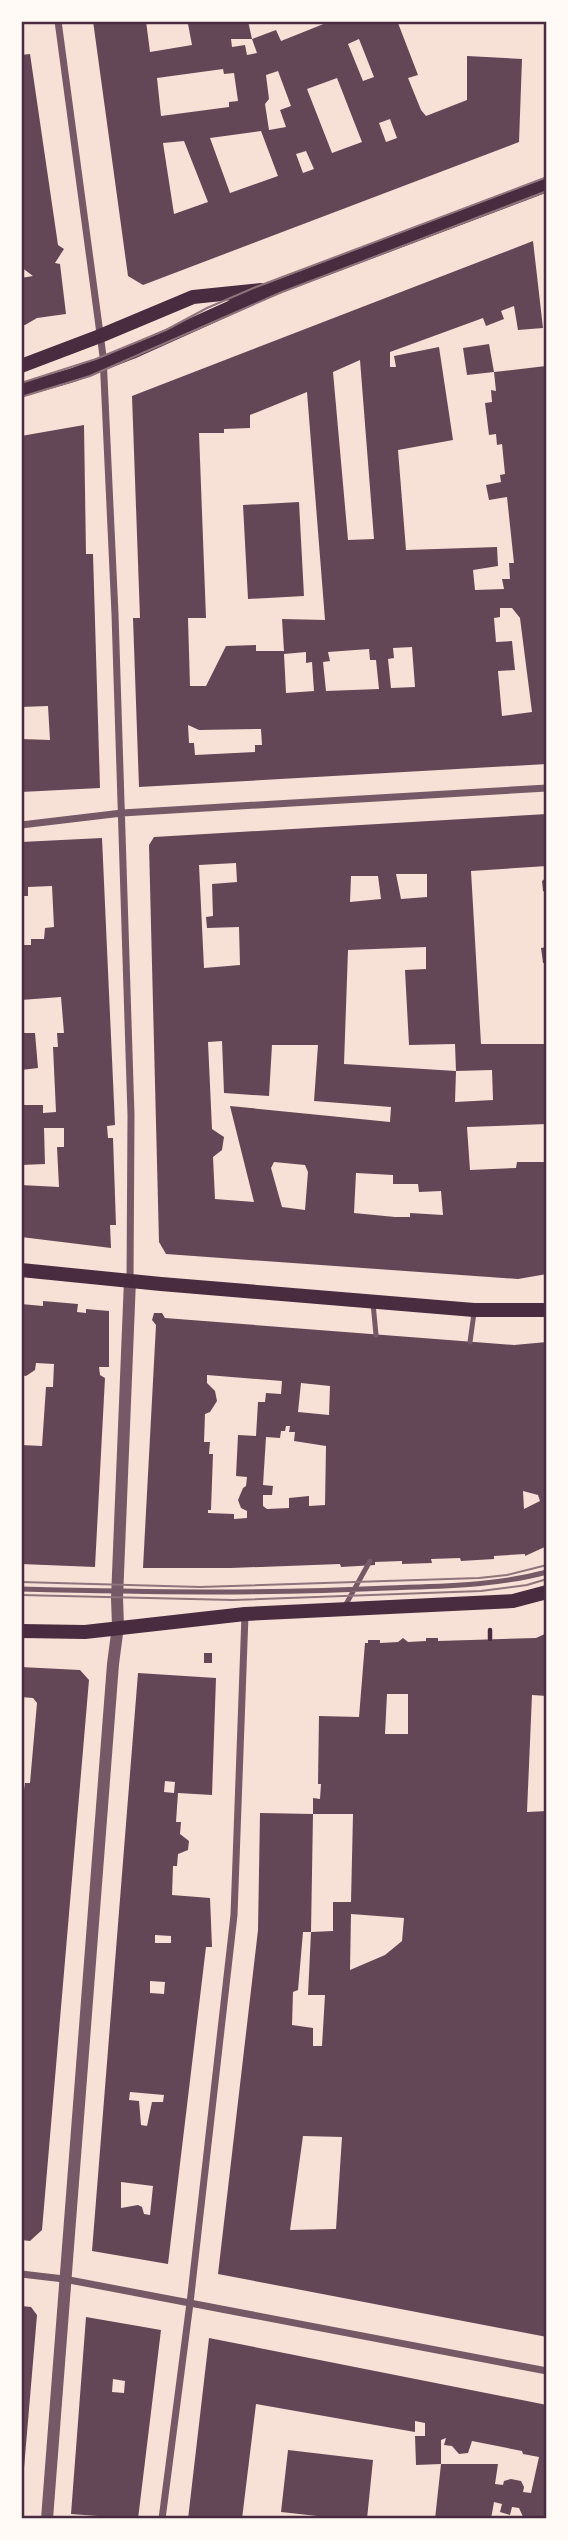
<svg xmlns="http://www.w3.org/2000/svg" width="568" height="2540" font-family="'PT Sans Narrow',sans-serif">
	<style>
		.building { fill: #644757; fill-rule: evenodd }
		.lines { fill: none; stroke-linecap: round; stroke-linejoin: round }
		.path { stroke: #4a2c40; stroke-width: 4.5 }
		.service { stroke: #755966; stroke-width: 5 }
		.minor { stroke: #755966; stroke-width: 7 }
		.tertiary { stroke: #755966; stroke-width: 12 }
		.secondary { stroke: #4a2c40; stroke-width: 14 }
		.tram { stroke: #8f747c; stroke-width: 2 }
		.neatline { fill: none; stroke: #4a2c40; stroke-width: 2.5 }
	</style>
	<rect width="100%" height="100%" fill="#f7e1d7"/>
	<path class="building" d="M93,21H146L150,52L192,45L188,24L199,21H248L252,39H231L232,47L245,45L247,55L257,53L252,39L276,30L281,41L326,23L325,21H404L398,23L418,75L408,78L421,110L426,116L467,100V56L522,59L519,142L143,285L128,276ZM359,39L374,77L363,81L348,44ZM223,69L224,74L234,73L238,101L229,102V107L161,116L157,78ZM278,71L291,106L280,110L286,127L269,130L265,104L269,99L266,75ZM337,78L362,142L332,153L307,89ZM390,119L397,138L386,142L379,123ZM261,131L278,176L230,193L210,138ZM184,141L208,202L174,214L163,143ZM306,151L314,169L303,173L296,154Z
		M30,54L58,245L64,249L55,263L60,264L66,314L37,318L25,325H21V278L33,276L21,267V55Z
		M533,241L543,328L518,330L514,306L501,311L504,319L486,326L483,318L390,352V367H396L394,356L439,347L453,440L398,450L406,550L497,547L498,566L473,570L475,590L504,589L502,579H510L509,563H514L507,497L489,500L486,485L501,482L500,475L505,474L502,444L497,445L496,434L489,435L485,403L492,402L491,390L496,391L494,372L546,366L547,764L139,787L133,618H140L132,396ZM360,360L374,539L348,540L333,372ZM307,392L325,620L282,619L284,651H256V645L226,646L206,686H190L188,618H206L199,433H224V429L250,428V415ZM500,608H512L520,618L532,712L502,716L498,671L515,670L512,641L496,642L494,618L500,617ZM412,647L415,687L391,688L388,659L394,658L393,648ZM369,649L370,660H376L379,689L326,691L323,662L330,661L328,652ZM306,652V663L312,662L314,691L286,693L284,654ZM188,725L199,730L261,729L262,745H255V752L195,755L194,743H189Z
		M489,344L494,372L467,375L463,348Z
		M84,425L86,554H93L100,788L21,792V739L50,740L48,706L21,707V436Z
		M299,502L304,596L248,599L243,505Z
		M547,814V866L471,871L481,1044H546L547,1124L467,1127L470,1170L516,1168L517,1162H546L547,1274L518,1279L166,1254L159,1242L149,845L154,837ZM236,863L237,882L212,884L213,916L206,917L207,928L239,927L240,965L204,968L199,865ZM396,874H427V897L401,899ZM351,876H378L381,899L350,902ZM426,947V969L405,970L409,1045L455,1044L456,1071L344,1064L348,950ZM222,1041L224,1093L269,1096L272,1045H318L314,1101L391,1107L390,1122L230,1106L254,1202L215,1199L213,1157L222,1150L224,1137L212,1129L208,1042ZM492,1070L493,1100L455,1102L456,1071ZM274,1162L305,1165L308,1172L305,1210L282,1207L271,1168ZM356,1173L393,1175V1184H418L419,1192L441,1191L443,1215L410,1213V1217H395L354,1213Z
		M102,838L115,1125L107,1126L108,1138H113L116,1225H110L111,1248L21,1237V1185L59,1187L57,1147H64V1128H44L45,1164L21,1165V1105H43V1113L56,1112L53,1047H58L57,1033H64L61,997L21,1000V945H31V939H44L45,928L54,927L52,886L28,887V896H21V842Z
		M547,877V893L543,891L542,881Z
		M547,947V963H543L541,948Z
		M21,1033H35L38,1068L21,1070Z
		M43,1301L78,1304L77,1312L86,1313V1309L109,1311V1367H99L100,1375L105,1378L95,1567L21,1564V1445L42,1446L46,1387H53L54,1364L36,1363L35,1370L26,1376L21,1375V1304L43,1306Z
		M154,1313H162L165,1318L514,1345L547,1342V1546L525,1556V1554L494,1556V1559L461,1561L460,1558L431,1559L432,1563L402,1564V1561L375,1562V1565L341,1567L340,1564L231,1568H143L156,1325L152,1320ZM207,1375L282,1381L281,1394L266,1393L265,1402H258L256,1436L238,1435L236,1476L247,1477L246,1486L243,1488L238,1500L241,1508L247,1511V1518L234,1519V1514L208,1513V1510H211L213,1454H209L210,1442H204L205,1414L210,1412L217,1401L215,1391L207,1383ZM301,1383L330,1386L329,1415L298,1412ZM286,1426H290L289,1432H295L294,1441L326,1446L325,1505L309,1506V1496L289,1498V1508L267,1509L263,1506V1495H272L273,1486L263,1485L266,1437L280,1438L281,1431H285ZM523,1491L538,1495L540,1501L524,1509Z
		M547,1633V1696L532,1695L527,1812L547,1811V2337L218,2274L258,1930L260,1813L313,1814V1798L320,1799L321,1784H318L319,1716L359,1717L365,1643H368V1640H380V1643L398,1642L403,1638L408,1642L426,1641V1638H438V1641L536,1638ZM387,1694H408V1734H385ZM313,1814H353L351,1902H333V1931L311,1932L308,1995H325L322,2046H313V2028L292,2025L293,1992L298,1990L303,1932H311ZM351,1914L404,1918L402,1941L385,1955L350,1970ZM303,2136L342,2137L336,2229L290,2230Z
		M204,1653H212V1663H204Z
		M21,1667L80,1670L89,1680L42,2230L30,2241L21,2240V1811L25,1783H30L37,1703L33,1698L21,1697Z
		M138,1673L216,1678L212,1795L178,1793L176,1822H181L180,1834L189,1841L188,1850L178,1854L177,1866H173L172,1895L210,1898L212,1947H206L168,2264L92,2251ZM165,1781L175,1782L174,1793L164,1792ZM155,1935L171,1936V1943H155ZM150,1981L165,1982L164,1994L150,1993ZM130,2092L164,2095L163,2102H152L147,2126L141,2125L139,2101L129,2100ZM121,2182L153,2186L150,2215L144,2214L142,2207L138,2205L121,2208Z
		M21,2306L31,2307L37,2315L23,2480H21Z
		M86,2317L161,2330L138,2519L71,2514ZM113,2379L125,2381L124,2393L112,2392Z
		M209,2338L547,2405V2519H524L519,2508L512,2507L510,2515L500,2512L502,2504L494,2502L491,2519H435L441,2464L416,2465L415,2436H425V2423L415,2421V2432L256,2404L242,2519H188ZM446,2438L444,2445L452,2446L459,2454L468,2453L472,2441L522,2451L523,2454L539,2457L531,2493L523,2492L524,2487L521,2481L511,2479L504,2481L503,2485L495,2484L498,2464H441V2440Z
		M288,2450L373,2460L367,2519H345L281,2512Z"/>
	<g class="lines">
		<path class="path" d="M490,1639V1630"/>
		<path class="service" d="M373,1303L376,1335
			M470,1342L474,1313
			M21,1589C145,1592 264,1594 388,1588C442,1586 495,1586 547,1572
			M345,1606L370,1561"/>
		<path class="minor" d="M58,21L103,356L115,614L131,1115L130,1280
			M21,825L122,813L547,788
			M21,2274L64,2279L547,2371
			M162,2519L190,2303L234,1915L245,1615"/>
		<path class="tertiary" d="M47,2519L113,1664L118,1626L117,1598L130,1280"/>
		<path class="secondary" d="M21,366L100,336L193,297L261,290
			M21,390L73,375L132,352L272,289L547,185
			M21,1270L161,1284L474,1310H547
			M21,1631L85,1632L245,1614L513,1601L547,1592"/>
		<path class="tram" d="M21,383L96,359L166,330L207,308L256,287L547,177
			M21,397L90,376L282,292L547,191
			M21,1582L200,1587L479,1578L507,1575L547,1565
			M21,1595L233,1600L481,1591L527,1585L547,1579"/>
	</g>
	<rect width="568" height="2540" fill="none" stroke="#fffaf5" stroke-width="46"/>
	<rect x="23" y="23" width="522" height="2494" class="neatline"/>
</svg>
